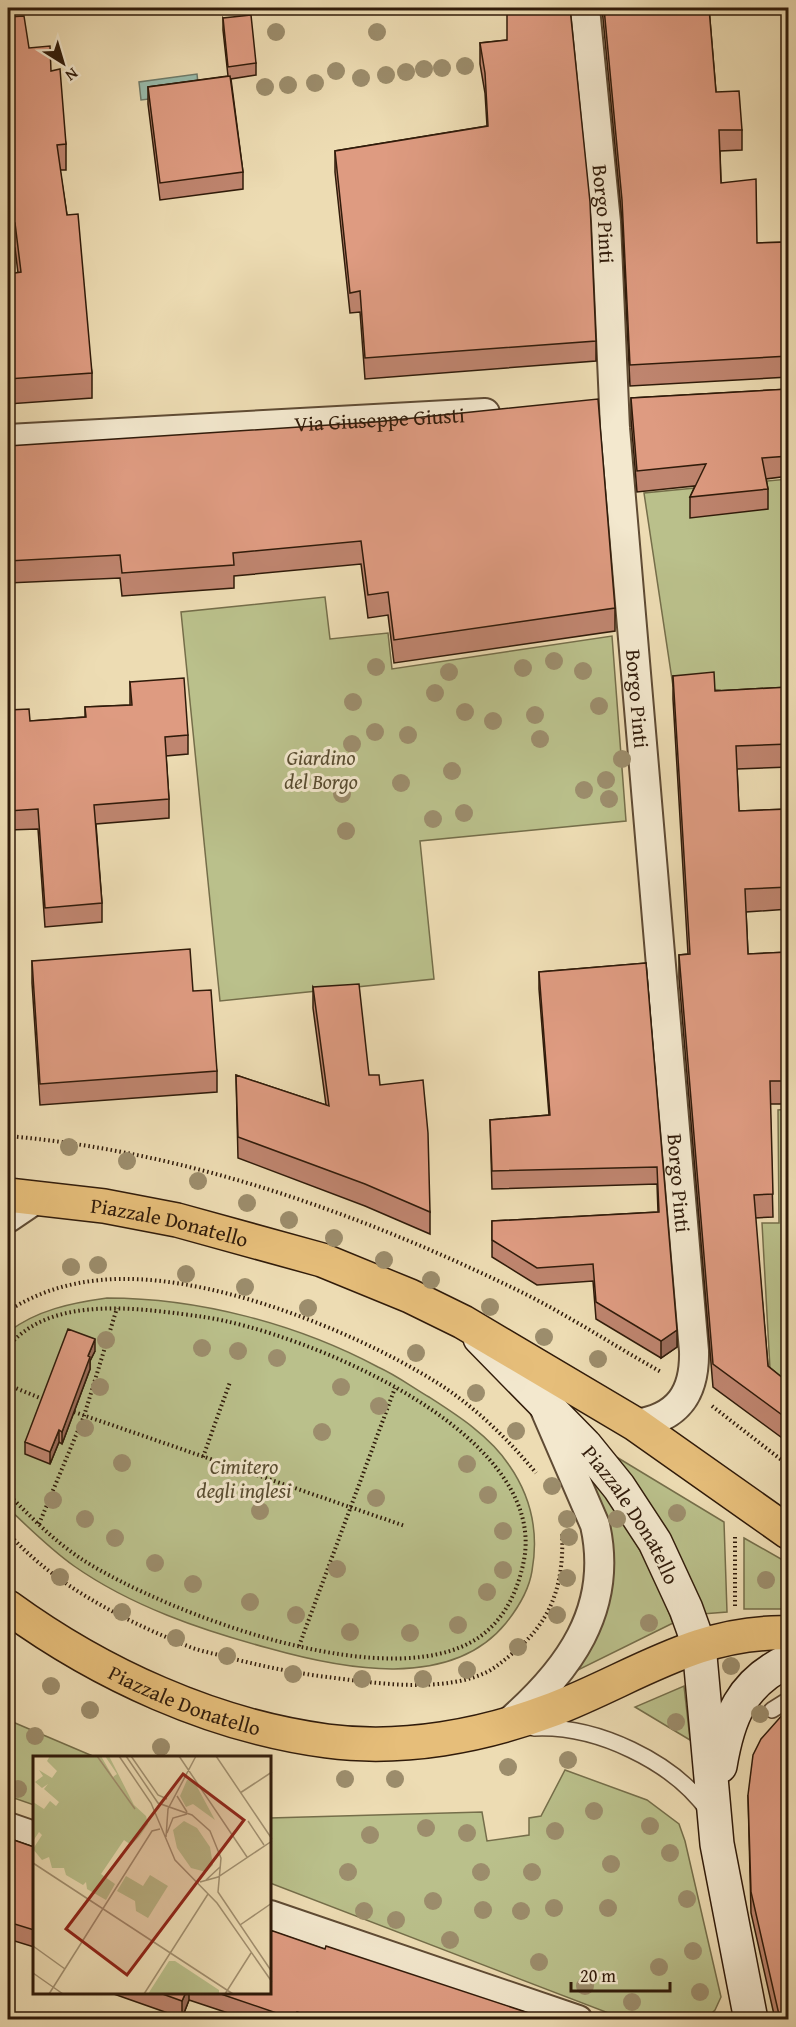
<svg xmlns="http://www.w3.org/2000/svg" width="796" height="2027" font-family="'Gentium Book Plus',serif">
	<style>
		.green { fill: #bac08b; stroke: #756e4a; stroke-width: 1.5 }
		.water { fill: #99bcac; stroke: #6f7c6b; stroke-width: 1.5 }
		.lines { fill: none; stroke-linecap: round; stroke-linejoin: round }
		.lane-casing { stroke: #5f4b34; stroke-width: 18 }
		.street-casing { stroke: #5f4b34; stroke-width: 32 }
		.secondary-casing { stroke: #301b0a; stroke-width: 36 }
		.primary-casing { stroke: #301b0a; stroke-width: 36 }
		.path { stroke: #301b0a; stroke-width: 4; stroke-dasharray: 1.5 3; stroke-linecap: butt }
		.lane { stroke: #f3e8ce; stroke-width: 15 }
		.street { stroke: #f3e8ce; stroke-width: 28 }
		.secondary { stroke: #f3e8ce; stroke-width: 33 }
		.primary { stroke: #e6be7a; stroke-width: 33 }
		.tree { fill: #9c8d6c }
		.wall { fill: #bf856f; stroke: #301b0a; stroke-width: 1.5 }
		.shaded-wall { fill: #9b6c5a; stroke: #301b0a; stroke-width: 1.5 }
		.building { fill: #de9b81; stroke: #301b0a; stroke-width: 1.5 }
		.labels { text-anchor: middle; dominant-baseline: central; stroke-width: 6; stroke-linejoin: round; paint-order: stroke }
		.street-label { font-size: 21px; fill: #301b0a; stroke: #f3e8ce }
		.park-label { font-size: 21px; font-style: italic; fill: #594d31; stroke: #f3e8ce }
		.inset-road { fill: none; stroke: #a18f6f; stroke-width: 1.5 }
		.view { fill: #8f2418; fill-opacity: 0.15; stroke: #8f2418; stroke-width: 3 }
		.inset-edge { fill: none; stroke: #301b0a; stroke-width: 3 }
	</style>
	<rect width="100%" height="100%" fill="#eddcb3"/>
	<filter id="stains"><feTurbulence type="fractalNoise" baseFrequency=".00333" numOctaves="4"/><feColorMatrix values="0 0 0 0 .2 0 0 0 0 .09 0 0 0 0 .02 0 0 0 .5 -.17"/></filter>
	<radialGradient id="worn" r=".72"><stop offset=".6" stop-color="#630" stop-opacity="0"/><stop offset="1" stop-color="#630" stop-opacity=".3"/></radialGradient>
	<path class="green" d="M788,479V705L721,709L720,690L673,686L644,493Z
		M325,597L330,639L388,633L392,669L612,636L626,821L420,841L434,979L220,1001L181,612Z
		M788,1109V1400L771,1387L762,1223H779L778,1110Z
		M107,1298C199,1298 297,1324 378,1367C396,1375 412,1387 429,1397C457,1415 490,1436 509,1465C532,1498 539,1532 532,1571C529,1590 518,1608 506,1623C451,1691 342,1669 268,1648C201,1630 131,1606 74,1566C50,1549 29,1528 8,1508V1332C37,1310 71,1303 107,1298Z
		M590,1441L724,1522L727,1612L702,1614Z
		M575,1451C616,1509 649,1556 673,1623L574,1672L593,1641Z
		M744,1538L788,1563V1609H744Z
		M684,1686L690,1740L635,1707Z
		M8,1720L95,1757H34V1805L8,1796Z
		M565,1770L647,1800L679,1824L685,1841L721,1997L715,2010L706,2019H624L270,1883V1818L482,1812L487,1841L529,1835V1818L541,1816Z"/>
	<path class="water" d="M197,74L199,93L141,100L139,82Z"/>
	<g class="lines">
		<defs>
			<path id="lane" d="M772,1710L788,1700
				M534,1728C596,1725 673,1761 709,1812"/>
			<g id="street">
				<path id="s1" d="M585,8L606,222L615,428L694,1351C695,1392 679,1418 635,1424"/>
				<path id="s2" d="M8,439L485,413"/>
				<path d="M8,1218L39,1197"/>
				<path d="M507,1724C568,1671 614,1610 595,1525L544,1407"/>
				<path d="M8,1827L34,1836"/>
				<path d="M270,1915L578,2020"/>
			</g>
			<g id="secondary">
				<path id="s3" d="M480,1338L585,1445L619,1487L655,1542L686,1609L699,1645L717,1844L751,2020"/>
				<path d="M720,1766C728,1718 741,1683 788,1661"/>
			</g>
			<g id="primary">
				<path id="s4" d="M8,1195L104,1206L177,1220L322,1260L410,1296L463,1322L635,1424L788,1532"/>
				<path id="s5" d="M8,1607C100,1674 213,1726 327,1741C403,1751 483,1736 554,1709C634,1678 698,1630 788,1633"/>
			</g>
		</defs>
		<use href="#lane" class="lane-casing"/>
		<use href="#street" class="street-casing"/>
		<use href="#secondary" class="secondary-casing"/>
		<use href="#primary" class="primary-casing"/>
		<path class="path" d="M8,1136C182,1151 354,1211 511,1287C562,1311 611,1344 661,1372
			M8,1311C36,1293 67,1283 101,1280C202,1270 351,1329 436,1382C474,1406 507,1438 536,1473
			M8,1347C51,1293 145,1309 204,1317C304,1332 548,1432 524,1560C519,1586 508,1613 487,1631C403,1705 164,1612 83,1560C55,1542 31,1517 8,1494
			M8,1385L45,1400
			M712,1406L788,1465
			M74,1412L405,1526
			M203,1457L230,1382
			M39,1524L84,1416L117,1308
			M8,1533C55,1586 125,1621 190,1647C203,1652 217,1654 230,1658C262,1666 294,1673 327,1677C375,1683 444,1694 489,1671C502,1663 513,1653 524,1643C556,1612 564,1575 562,1532
			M735,1606V1535
			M299,1646L395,1388"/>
		<use href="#lane" class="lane"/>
		<use href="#street" class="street"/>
		<use href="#secondary" class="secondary"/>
		<use href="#primary" class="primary"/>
	</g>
	<g class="tree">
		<circle cx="276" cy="32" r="9"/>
		<circle cx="377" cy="32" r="9"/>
		<circle cx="465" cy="66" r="9"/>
		<circle cx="442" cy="68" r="9"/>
		<circle cx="424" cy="69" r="9"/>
		<circle cx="336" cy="71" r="9"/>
		<circle cx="406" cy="72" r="9"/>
		<circle cx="386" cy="75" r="9"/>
		<circle cx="361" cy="78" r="9"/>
		<circle cx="315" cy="83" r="9"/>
		<circle cx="288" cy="85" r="9"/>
		<circle cx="265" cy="87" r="9"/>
		<circle cx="554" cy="661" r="9"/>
		<circle cx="376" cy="667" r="9"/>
		<circle cx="523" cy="668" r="9"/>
		<circle cx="583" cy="671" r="9"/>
		<circle cx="449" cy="672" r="9"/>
		<circle cx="435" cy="693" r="9"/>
		<circle cx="353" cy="702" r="9"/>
		<circle cx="599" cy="706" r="9"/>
		<circle cx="465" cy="712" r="9"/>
		<circle cx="535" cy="715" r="9"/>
		<circle cx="493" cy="721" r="9"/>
		<circle cx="375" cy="732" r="9"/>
		<circle cx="408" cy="735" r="9"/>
		<circle cx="540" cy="739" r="9"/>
		<circle cx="352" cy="744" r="9"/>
		<circle cx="622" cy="759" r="9"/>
		<circle cx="452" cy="771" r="9"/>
		<circle cx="606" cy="780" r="9"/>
		<circle cx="401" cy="783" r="9"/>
		<circle cx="584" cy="790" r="9"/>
		<circle cx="342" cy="794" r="9"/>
		<circle cx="609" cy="799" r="9"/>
		<circle cx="464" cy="813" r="9"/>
		<circle cx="433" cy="819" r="9"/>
		<circle cx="346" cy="831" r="9"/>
		<circle cx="69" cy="1147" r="9"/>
		<circle cx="127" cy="1161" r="9"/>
		<circle cx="198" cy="1181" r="9"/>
		<circle cx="247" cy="1203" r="9"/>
		<circle cx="289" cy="1220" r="9"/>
		<circle cx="334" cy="1238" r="9"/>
		<circle cx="384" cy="1260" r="9"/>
		<circle cx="98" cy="1265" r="9"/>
		<circle cx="71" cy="1267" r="9"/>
		<circle cx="186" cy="1274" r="9"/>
		<circle cx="431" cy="1280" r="9"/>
		<circle cx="245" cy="1287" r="9"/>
		<circle cx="490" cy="1307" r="9"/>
		<circle cx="308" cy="1308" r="9"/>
		<circle cx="544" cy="1337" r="9"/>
		<circle cx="106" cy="1340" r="9"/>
		<circle cx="202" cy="1348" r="9"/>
		<circle cx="238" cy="1351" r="9"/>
		<circle cx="416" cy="1353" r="9"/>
		<circle cx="277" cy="1358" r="9"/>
		<circle cx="598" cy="1359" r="9"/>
		<circle cx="100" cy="1387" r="9"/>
		<circle cx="341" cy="1387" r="9"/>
		<circle cx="476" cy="1393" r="9"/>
		<circle cx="379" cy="1406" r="9"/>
		<circle cx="85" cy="1428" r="9"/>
		<circle cx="516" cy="1431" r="9"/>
		<circle cx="322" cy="1432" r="9"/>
		<circle cx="122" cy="1463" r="9"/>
		<circle cx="467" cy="1464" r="9"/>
		<circle cx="552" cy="1486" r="9"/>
		<circle cx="488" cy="1495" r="9"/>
		<circle cx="376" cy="1498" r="9"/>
		<circle cx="53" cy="1500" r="9"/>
		<circle cx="260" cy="1511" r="9"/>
		<circle cx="677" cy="1513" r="9"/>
		<circle cx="85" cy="1519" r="9"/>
		<circle cx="567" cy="1519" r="9"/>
		<circle cx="617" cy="1519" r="9"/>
		<circle cx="503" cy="1531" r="9"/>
		<circle cx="569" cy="1537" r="9"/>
		<circle cx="115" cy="1538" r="9"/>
		<circle cx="155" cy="1563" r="9"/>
		<circle cx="337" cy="1569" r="9"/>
		<circle cx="503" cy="1570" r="9"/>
		<circle cx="60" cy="1577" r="9"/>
		<circle cx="567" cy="1578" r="9"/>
		<circle cx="766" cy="1580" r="9"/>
		<circle cx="193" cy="1584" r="9"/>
		<circle cx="487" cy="1592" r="9"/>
		<circle cx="250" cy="1602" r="9"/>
		<circle cx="122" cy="1612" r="9"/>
		<circle cx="296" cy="1615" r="9"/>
		<circle cx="557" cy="1615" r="9"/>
		<circle cx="649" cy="1623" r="9"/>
		<circle cx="458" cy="1625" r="9"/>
		<circle cx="350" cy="1632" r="9"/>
		<circle cx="410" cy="1633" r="9"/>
		<circle cx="176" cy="1638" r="9"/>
		<circle cx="518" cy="1647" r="9"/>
		<circle cx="227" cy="1656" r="9"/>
		<circle cx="731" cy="1666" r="9"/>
		<circle cx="467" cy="1670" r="9"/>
		<circle cx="293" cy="1674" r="9"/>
		<circle cx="362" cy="1679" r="9"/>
		<circle cx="423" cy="1679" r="9"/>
		<circle cx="51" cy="1686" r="9"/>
		<circle cx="90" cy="1710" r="9"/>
		<circle cx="760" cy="1714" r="9"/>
		<circle cx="676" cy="1722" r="9"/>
		<circle cx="35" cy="1736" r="9"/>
		<circle cx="161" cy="1747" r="9"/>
		<circle cx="568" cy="1760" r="9"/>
		<circle cx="508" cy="1767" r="9"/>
		<circle cx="345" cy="1779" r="9"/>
		<circle cx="395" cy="1779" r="9"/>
		<circle cx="18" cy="1789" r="9"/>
		<circle cx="594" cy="1811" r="9"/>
		<circle cx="650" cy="1826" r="9"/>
		<circle cx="426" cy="1828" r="9"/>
		<circle cx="555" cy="1831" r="9"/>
		<circle cx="467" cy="1833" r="9"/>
		<circle cx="370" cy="1835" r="9"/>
		<circle cx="670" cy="1853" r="9"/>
		<circle cx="611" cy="1864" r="9"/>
		<circle cx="348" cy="1872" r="9"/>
		<circle cx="481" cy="1872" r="9"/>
		<circle cx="532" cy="1872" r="9"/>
		<circle cx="687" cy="1899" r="9"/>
		<circle cx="433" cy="1901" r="9"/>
		<circle cx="554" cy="1908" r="9"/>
		<circle cx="608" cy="1908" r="9"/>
		<circle cx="483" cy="1910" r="9"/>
		<circle cx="364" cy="1911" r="9"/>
		<circle cx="521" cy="1911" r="9"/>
		<circle cx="396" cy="1920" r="9"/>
		<circle cx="450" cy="1940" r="9"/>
		<circle cx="693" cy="1951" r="9"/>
		<circle cx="539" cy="1962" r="9"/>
		<circle cx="659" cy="1967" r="9"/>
		<circle cx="585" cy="1986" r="9"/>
		<circle cx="700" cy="1992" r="9"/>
		<circle cx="632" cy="2002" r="9"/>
	</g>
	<path class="wall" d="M602,8H709L716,92L742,130V150L720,151L721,183L757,243L789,242V377L630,386L622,220Z
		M8,17L29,48L51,71L66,144V170H60L67,215L92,373V398L8,404V274L18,273L15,248L8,249Z
		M223,18L256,63V75L231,79L243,172V189L160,200L148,104V87L228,76L223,30Z
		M507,40L596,341V361L365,379L360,312L350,313L335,172V151L487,126L485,93L480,64V43Z
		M789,389V476L766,479L768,489V509L690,518V497L695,486L637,492L631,419V398Z
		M8,446L615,608V631L394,663L388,615L368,618L361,564L234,576V588L122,596L120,578L8,583Z
		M673,676L715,691L789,687V767L737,769L739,811L789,809V909L746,912L748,954L789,952V1104H770L773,1217L755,1218L768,1366L789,1383V1443L713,1387L679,978V955L688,954L673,699Z
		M130,682L188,735V754L166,756L169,799V818L96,824L102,903V922L45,927L38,829L8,830V710L30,721L85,717V707L130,705Z
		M32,961L193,991L217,1071V1092L40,1105L32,983Z
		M646,963L677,1347L661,1358L596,1319L593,1281L537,1285L492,1257V1221L658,1212L657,1184L492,1189L490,1120L549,1115L539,989V972Z
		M313,987L369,1075L380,1085L430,1212V1234L365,1206L238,1158L236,1075L326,1105L313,1008Z
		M95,1351L90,1361V1369L62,1444L59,1442L50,1464L25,1454V1442Z
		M748,1795L789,2019H775L751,1913Z
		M8,1838L34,1847V1947L8,1939Z
		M325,1949L547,2019H246L189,2000L182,2018L111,1993L270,1992Z"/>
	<path class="shaded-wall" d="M677,1330V1347L661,1358V1341Z
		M95,1339V1351L90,1361V1369L62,1444V1432L88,1356Z
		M59,1430V1442L50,1464V1452Z
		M186,1992H189V2000L182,2018V2001Z"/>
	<path class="building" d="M507,8H570L590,202L596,341L365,358L360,291L350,293L335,151L488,126L485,73L480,43L507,40Z
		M604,8H709L716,92L739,91L742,130H719L721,183L756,179L757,243L789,242V356L630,365L622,200Z
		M251,15L256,63L228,67L223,18Z
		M24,16L29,48L50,46L51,71L60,69L66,144L57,145L67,215L78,214L92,373L8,379V274L21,272L15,223L8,224V17Z
		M230,76L243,172L160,183L148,87Z
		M789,389V456L762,458L768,489L690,497L706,464L637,471L631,398Z
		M598,399L615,608L394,640L388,592L368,595L361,541L233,553L234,565L122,573L120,555L8,561V446L375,422Z
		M714,672L715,691L789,687V744L736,746L739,811L789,809V887L745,889L748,954L789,952V1081H770L773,1194L754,1195L768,1366L789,1383V1420L713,1364L679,955L690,954L673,676Z
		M184,678L188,735L165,737L169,799L94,805L102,903L45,908L38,809L8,811V710L29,709L30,721L86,717L85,707L132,705L130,682Z
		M190,949L193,991L211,990L217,1071L40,1084L32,961Z
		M646,963L677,1330L661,1341L596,1302L593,1264L537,1268L492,1240V1221L659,1212L657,1167L492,1171L490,1120L550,1115L539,972Z
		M359,984L369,1075H379L380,1085L423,1080L428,1133L430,1212L365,1184L238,1137L236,1075L329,1106L313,987Z
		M68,1329L95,1339L88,1356L90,1357L62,1432L59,1430L50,1452L25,1442Z
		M789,1710V2019H780L751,1892L748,1795L753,1755L761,1739L784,1713Z
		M8,1838L34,1847V1930L8,1922Z
		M270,1930L325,1949L326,1946L547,2019H318L297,2012L294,2019L215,1992H270Z
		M157,1992H186L182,2001Z"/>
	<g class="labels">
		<g class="street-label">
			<text stroke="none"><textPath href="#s1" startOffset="207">Borgo Pinti</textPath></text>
			<text stroke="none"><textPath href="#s2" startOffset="372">Via Giuseppe Giusti</textPath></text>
			<text stroke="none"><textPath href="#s1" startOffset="693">Borgo Pinti</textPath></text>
			<text stroke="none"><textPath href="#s1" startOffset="1179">Borgo Pinti</textPath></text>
			<text stroke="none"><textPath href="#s4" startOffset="164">Piazzale Donatello</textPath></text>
			<text stroke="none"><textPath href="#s3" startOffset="234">Piazzale Donatello</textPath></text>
			<text stroke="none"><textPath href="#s5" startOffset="201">Piazzale Donatello</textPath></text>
		</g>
		<g class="park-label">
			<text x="321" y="757">Giardino<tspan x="321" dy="24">del Borgo</tspan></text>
			<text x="244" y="1466">Cimitero<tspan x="244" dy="24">degli inglesi</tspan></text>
		</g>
	</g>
	<g transform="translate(33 1756)">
		<rect width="238" height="238" fill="#eddcb3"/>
		<path d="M17,0H68L80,21L84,18L72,0H76L101,49L113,60L115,68L106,81L98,89L91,84L68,118L82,128L73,144L54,133L53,126L50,129L33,119L31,112H19L16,101L9,104L0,93L9,79L6,76L0,85V46L11,53L17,45L23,50L26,46L11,33L15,28L9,32L2,26L10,20L6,14L19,22L24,15L14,5ZM154,24L161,25L182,64L160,48L153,51L147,40ZM151,65L164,72L177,91L180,109L173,116L158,112L144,92L140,74ZM117,119L135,130L115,162L103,155L102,145L84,135L93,120L110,130ZM136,205H142L186,234V238H115Z" fill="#bac08b"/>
		<path class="inset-road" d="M64,0L102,53M86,0L118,47L142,104L184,147L239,226M93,0L125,47L159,59L177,75L188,102L185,136L239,216M98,0L125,39L134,43M146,0L214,101M183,0L239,83M207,37L239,16M144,40L154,56M215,65L231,89M134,77L140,62L154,58M133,81L135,53L163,0M0,107L200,238M173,124L187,111M167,126L185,121L239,85M207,169L239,147M0,190L32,213M0,217L30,238M16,238L119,75L127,73M111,238L175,138M192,238L218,197"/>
		<path class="view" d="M150,18L211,64L94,219L33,173Z"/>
		<rect width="238" height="238" class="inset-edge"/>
	</g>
	<rect width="796" height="2027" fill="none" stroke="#eddcb3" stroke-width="30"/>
	<rect x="9" y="9" width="778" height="2009" fill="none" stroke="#301b0a" stroke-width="3"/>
	<rect x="15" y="15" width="766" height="1997" fill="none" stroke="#301b0a" stroke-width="1.5"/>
	<g transform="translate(63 63) rotate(143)" stroke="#f3e8ce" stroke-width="4.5" paint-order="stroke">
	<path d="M0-4.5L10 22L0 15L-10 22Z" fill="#301b0a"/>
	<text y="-9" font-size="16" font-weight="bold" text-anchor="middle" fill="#301b0a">N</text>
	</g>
	<path d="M571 1982v9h99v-9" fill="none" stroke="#301b0a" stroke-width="3"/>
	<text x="580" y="1982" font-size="18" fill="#301b0a" stroke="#f3e8ce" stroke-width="4.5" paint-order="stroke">20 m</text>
	<rect width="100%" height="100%" filter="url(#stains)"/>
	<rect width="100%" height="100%" fill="url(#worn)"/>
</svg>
